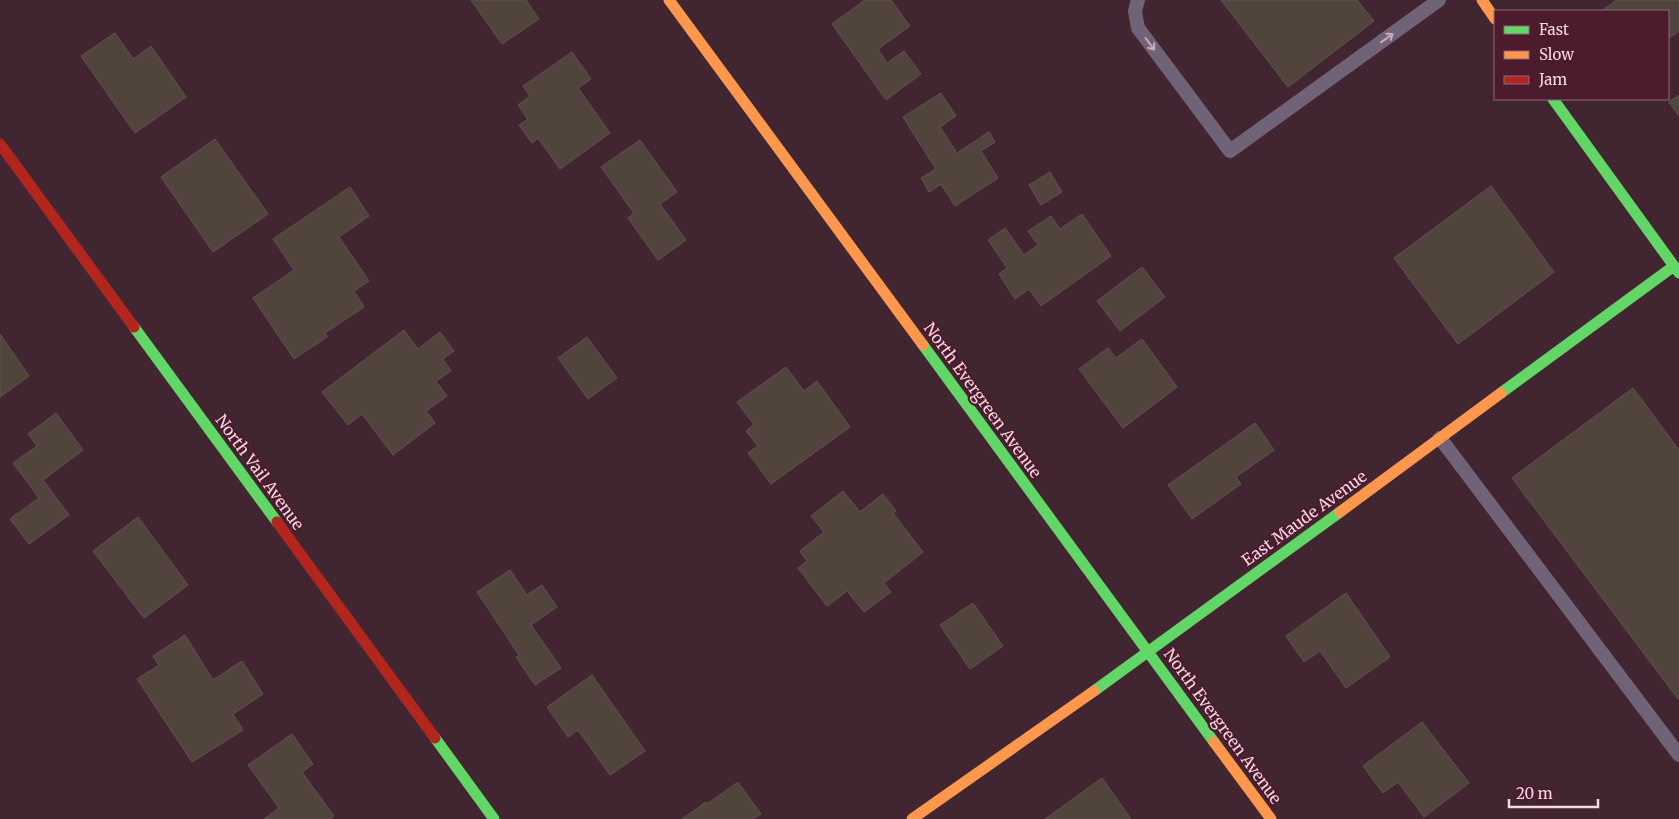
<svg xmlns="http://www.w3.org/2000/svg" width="1679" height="819" font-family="Merriweather,serif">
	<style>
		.building { fill: #50443c; stroke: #605450 }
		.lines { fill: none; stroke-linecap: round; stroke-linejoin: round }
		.lane { stroke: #706377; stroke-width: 14 }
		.fast { stroke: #63d668; stroke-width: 11 }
		.slow { stroke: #ff974d; stroke-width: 11 }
		.jam { stroke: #b3261e; stroke-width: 11 }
		.oneway { stroke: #c8aebc }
		.labels { text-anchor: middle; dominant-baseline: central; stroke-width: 4.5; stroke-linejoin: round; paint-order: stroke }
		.street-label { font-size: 16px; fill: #f7d7e1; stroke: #4c1b2e }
	</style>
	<rect width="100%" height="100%" fill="#412631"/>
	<path class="building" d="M471,0H526L539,19L502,44Z
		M865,0H891L910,26L878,49L887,63L904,51L921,74L886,100L832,24Z
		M1221,0H1357L1374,21L1288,87Z
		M1617,0H1679V31L1668,39V11H1605L1604,9Z
		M115,33L133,59L151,46L186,97L135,133L81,56Z
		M572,52L591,79L578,88L610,133L560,169L538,138L532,143L519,125L528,119L518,105L530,96L523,86Z
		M941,93L956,116L940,127L957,153L989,132L995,142L981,151L998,178L955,206L941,184L929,192L921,178L936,169L903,117Z
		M1679,95V116L1669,102Z
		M215,139L268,214L213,252L161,177Z
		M640,140L677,192L660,204L686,240L658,260L628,218L634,213L601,167Z
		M1050,172L1062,192L1041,205L1029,185Z
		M1491,186L1554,272L1458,344L1394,258Z
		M350,187L369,216L339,237L369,281L354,291L364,307L325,333L327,337L294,359L253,298L294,270L273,239Z
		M1082,214L1111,256L1041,306L1029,289L1015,299L999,274L1007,268L988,240L1005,228L1024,255L1038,245L1028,231L1051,216L1060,229Z
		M1142,267L1165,297L1120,331L1097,301Z
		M404,330L418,349L440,332L454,351L443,359L451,371L436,381L447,396L426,411L435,423L393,455L362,414L348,425L322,392Z
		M0,334L29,376L0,397Z
		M587,337L617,378L588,399L558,358Z
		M1142,339L1177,387L1123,428L1079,369L1108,348L1116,358Z
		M786,367L804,391L817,381L850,427L771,484L748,453L758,446L746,431L754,425L737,402Z
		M1633,388L1679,450V698L1678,699L1512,478Z
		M56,413L83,450L43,480L69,515L29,544L10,519L39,498L13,463L37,446L28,434Z
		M1255,423L1274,450L1236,477L1241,484L1192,519L1168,485Z
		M843,491L860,512L883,494L896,511L893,513L923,552L884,583L891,592L864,612L847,591L827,606L798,568L807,561L800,551L824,532L811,516Z
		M138,517L188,585L144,618L93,551Z
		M510,570L527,595L542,585L557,607L531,625L561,668L535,685L516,657L519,655L477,592Z
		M1346,593L1390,657L1346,688L1320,651L1304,662L1286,636Z
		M973,603L1003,646L970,669L940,625Z
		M185,635L213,680L242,661L263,694L233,714L243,730L192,762L137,679L159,665L153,656Z
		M592,675L645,751L610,775L578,730L568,737L547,707Z
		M1422,722L1469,783L1424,817L1398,782L1383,793L1363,766Z
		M292,734L313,764L302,772L334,816L330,819H264L279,808L248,765Z
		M1102,778L1131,819H1045Z
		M738,782L761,814L753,819H682L706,802L707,804Z"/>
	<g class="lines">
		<path class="lane" d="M1138,0L1135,11L1138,28L1230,151L1439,0
			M1440,438L1679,755"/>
		<path class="fast" d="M1553,99L1679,273
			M134,327L277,522
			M923,345L1214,742
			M1501,393L1674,266
			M1094,691L1340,512
			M435,738L494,819"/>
		<path class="slow" d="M669,0L923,345
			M1482,0L1495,19
			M1340,512L1501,393
			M1214,742L1271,819
			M912,819L1094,691"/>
		<path class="jam" d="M0,144L134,327
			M277,522L435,738"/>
	</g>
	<defs><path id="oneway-shaft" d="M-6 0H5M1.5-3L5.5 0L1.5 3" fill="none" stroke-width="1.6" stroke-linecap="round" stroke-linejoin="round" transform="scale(1.25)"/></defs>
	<g class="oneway">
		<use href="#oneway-shaft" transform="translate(1387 38) rotate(-36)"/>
		<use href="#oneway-shaft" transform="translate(1150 44) rotate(53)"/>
	</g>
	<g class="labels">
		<g class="street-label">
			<text transform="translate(983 400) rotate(54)">North Evergreen Avenue</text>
			<text transform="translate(260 472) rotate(54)">North Vail Avenue</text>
			<text transform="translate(1304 518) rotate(-36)">East Maude Avenue</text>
			<text transform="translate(1223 726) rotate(54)">North Evergreen Avenue</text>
		</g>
	</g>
	<rect x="1494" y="10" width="175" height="90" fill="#4c1b2e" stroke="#906676"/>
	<rect x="1504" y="26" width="25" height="8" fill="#63d668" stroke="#906676"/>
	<text x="1539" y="35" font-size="15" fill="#f7d7e1">Fast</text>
	<rect x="1504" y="51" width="25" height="8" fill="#ff974d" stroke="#906676"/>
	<text x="1539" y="60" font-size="15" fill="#f7d7e1">Slow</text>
	<rect x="1504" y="76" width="25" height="8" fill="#b3261e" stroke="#906676"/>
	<text x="1539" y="85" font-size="15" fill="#f7d7e1">Jam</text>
	<path d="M1509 799v8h89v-8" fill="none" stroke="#f7d7e1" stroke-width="2.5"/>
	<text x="1516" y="799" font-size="15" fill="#f7d7e1" stroke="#4c1b2e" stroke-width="4" paint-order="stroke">20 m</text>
</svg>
